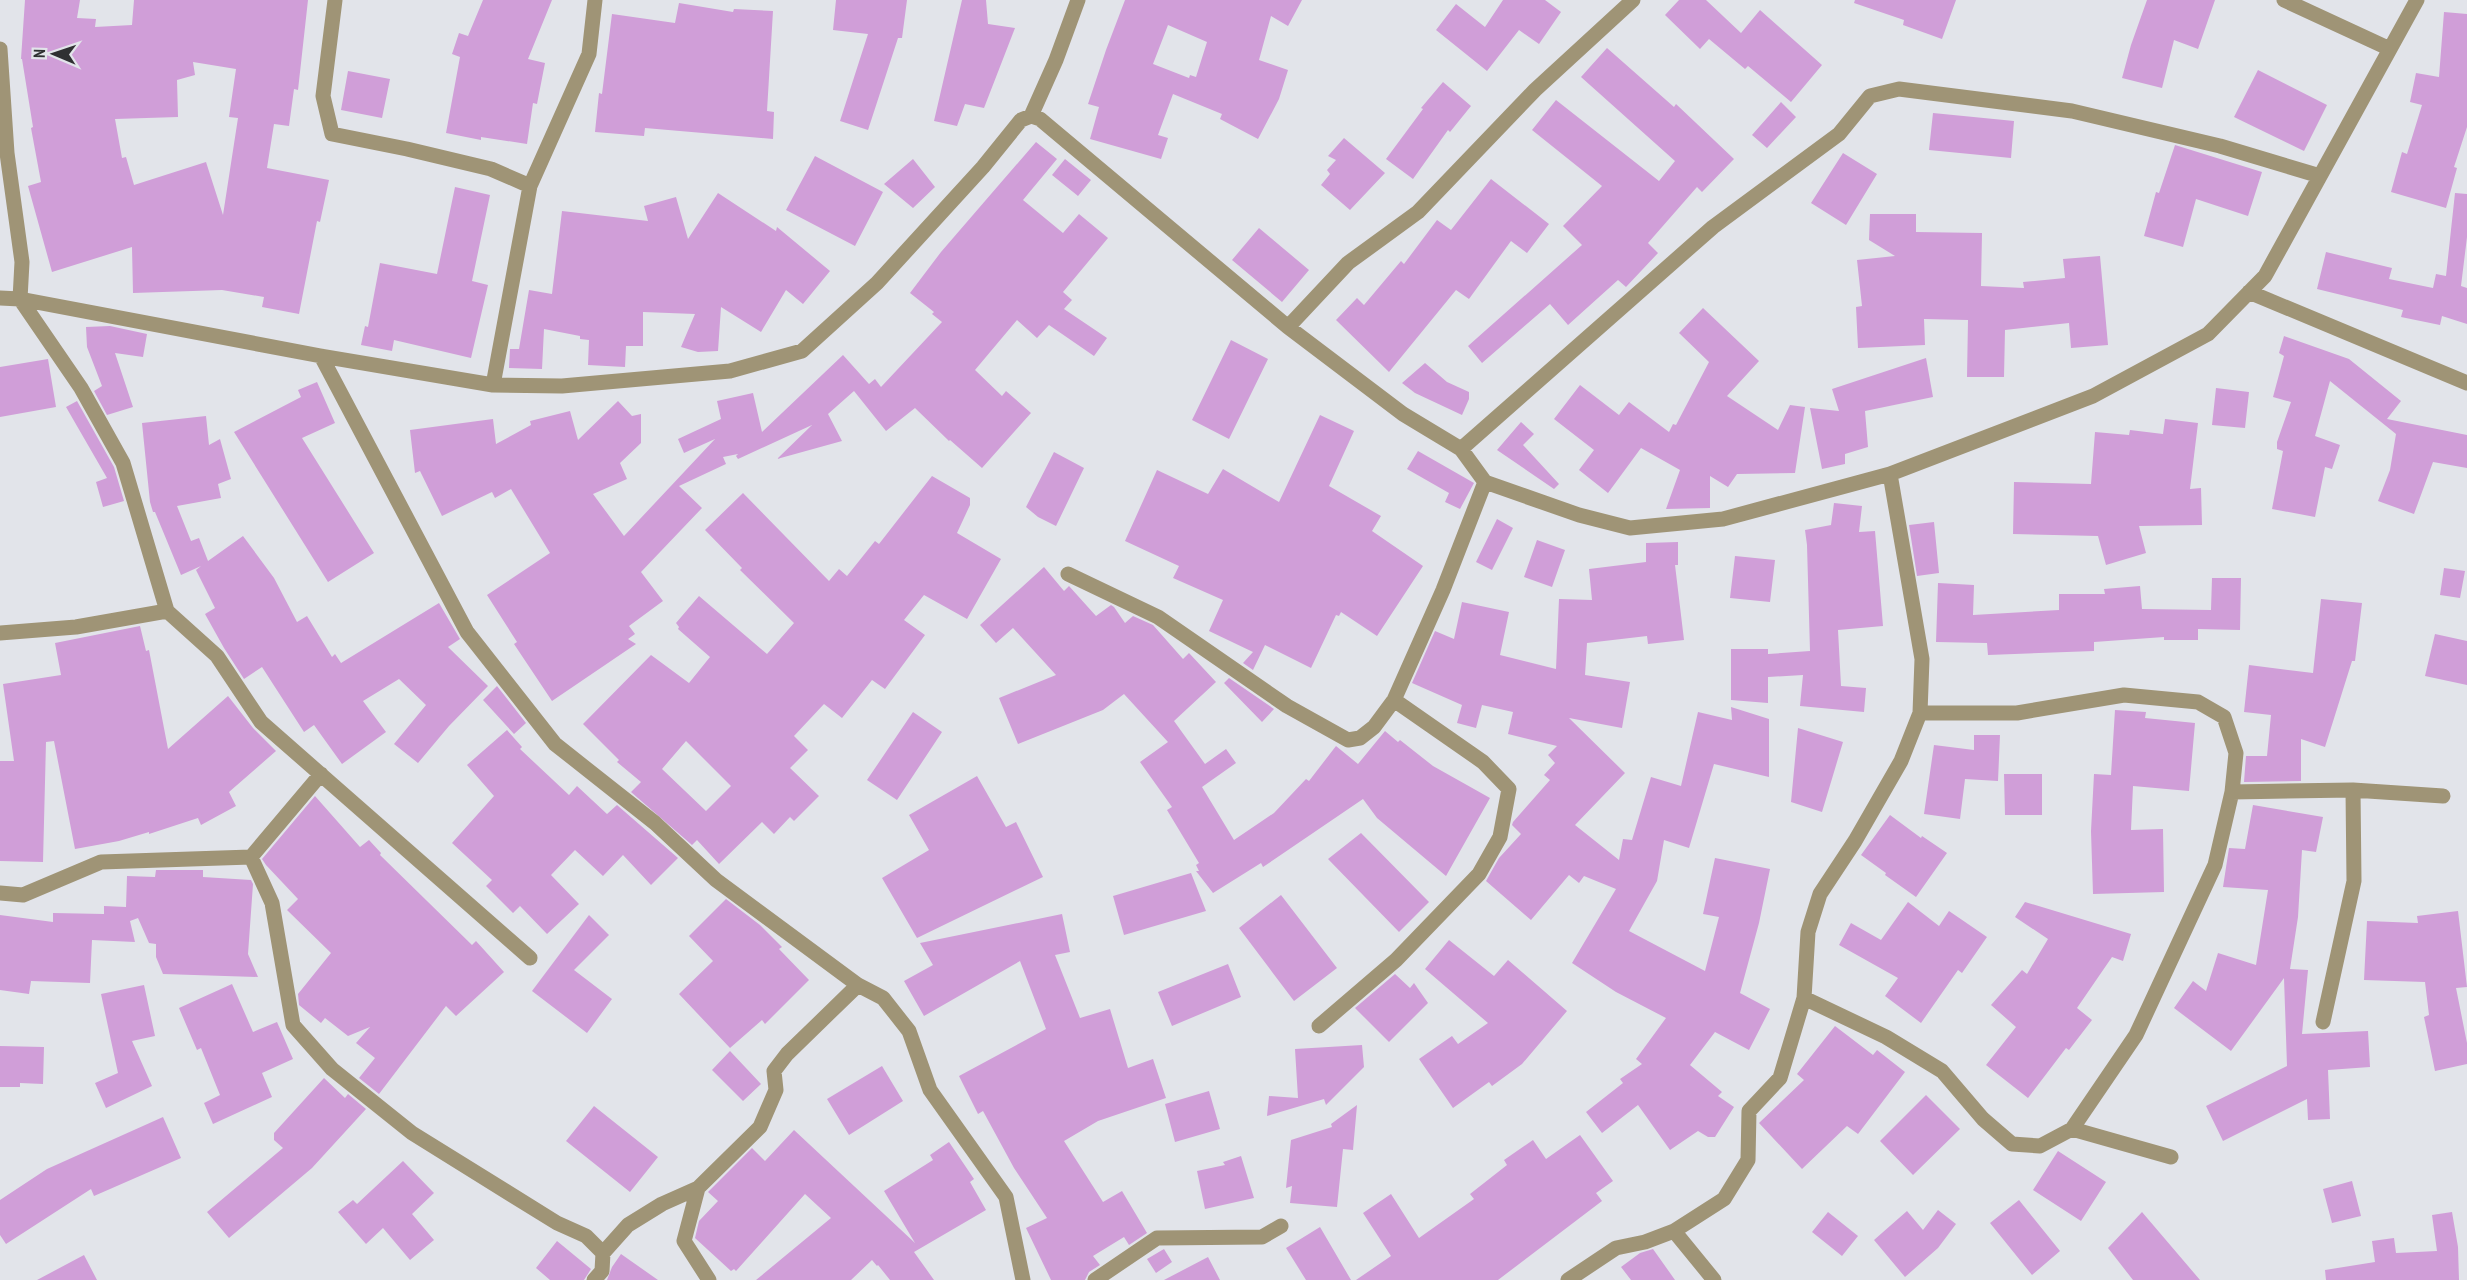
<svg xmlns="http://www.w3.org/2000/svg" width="2467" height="1280" font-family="'PT Sans Narrow',sans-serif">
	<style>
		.building { fill: #d09ed8; fill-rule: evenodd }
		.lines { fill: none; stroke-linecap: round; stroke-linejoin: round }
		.minor { stroke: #9f9476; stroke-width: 15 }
	</style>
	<rect width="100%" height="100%" fill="#e2e4ea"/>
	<path class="building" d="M25,0H80L77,18L96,19L95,27L132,25L134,0H308L298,90L294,89L289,126L274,124L267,168L329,180L320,222L317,221L299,314L262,307L264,297L222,290L133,293L132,247L52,272L28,186L41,182L31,128L33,127L22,59H21ZM193,62L236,69L229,117L238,118L223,215L206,162L134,185L126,157L122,158L115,119L178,117L177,80L195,75Z
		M483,0H552L528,59L545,63L537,104L533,103L527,144L481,137V140L446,133L460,57L452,54L459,33L468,36Z
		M836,0H907L902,38H898L868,130L840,121L868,34L833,30Z
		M962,0H986L988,24L1015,28L984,108L965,104L957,126L934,121Z
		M1125,0H1302L1288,26L1271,16L1259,60L1288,70L1279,99L1258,139L1220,119L1222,114L1173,94L1158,135L1168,138L1161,159L1090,139L1099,107L1088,104L1106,50ZM1168,25L1207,42L1196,77L1190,75L1189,78L1153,64Z
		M1503,0H1545L1561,12L1539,44L1519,30L1487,71L1436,30L1456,4L1485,27Z
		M1679,0H1706L1741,33L1760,10L1822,65L1791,102L1748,66L1745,69L1709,39L1700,49L1665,15Z
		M1855,0H1956L1942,39L1903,25L1904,20L1854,3Z
		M2147,0H2215L2198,49L2174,40L2162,88L2122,78L2131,45Z
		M679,3L733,12L734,9L773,11L767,111L774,112L773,139L645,128L644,136L595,132L599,93L602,94L612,14L675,23Z
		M2444,12L2467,14V127L2454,167L2457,168L2446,208L2391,192L2402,152L2407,154L2422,105L2410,102L2416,73L2439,77Z
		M1607,48L1674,107L1676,104L1734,159L1702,192L1697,187L1648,243L1658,253L1626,287L1618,280L1568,325L1550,304L1482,363L1468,346L1582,245L1563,226L1602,186L1532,130L1556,100L1659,181L1675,161L1581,77Z
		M2258,70L2327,105L2304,151L2234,117Z
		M348,71L390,79L382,118L341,110Z
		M1443,82L1471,106L1450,132L1448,130L1413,179L1386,159L1423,109L1421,108Z
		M1781,102L1796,117L1767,148L1752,135Z
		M1933,113L2014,121L2011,158L1929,150Z
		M1344,138L1385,173L1350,210L1321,185L1330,174L1327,170L1336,160L1328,156Z
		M1036,142L1057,159L1023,200L1063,233L1079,214L1108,238L1063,292L1072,300L1064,309L1107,338L1094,356L1049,325L1037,338L1017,320L975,370L1002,396L1006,391L1031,413L982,468L950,440L949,441L915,408L886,431L854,391L828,414L842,441L777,459L812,425L738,459L736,456L738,454L723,457L726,464L679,486L702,508L641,572L663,601L629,626L635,634L628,639L636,644L552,701L514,644L517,642L487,595L550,553L511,489L495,498L492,492L442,516L420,471L415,473L410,430L493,419L496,444L531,425L530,421L570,411L578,440L618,401L632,416L641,414V443L620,463L627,479L593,494L624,536L715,439L684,453L678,439L721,419L717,401L753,393L762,432L843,355L869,384L875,379L881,387L942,322L932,314L934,312L910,293L941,252Z
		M2175,145L2262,172L2248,216L2196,199L2183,247L2144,236L2156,192L2159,193Z
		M1843,153L1877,174L1846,225L1811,203Z
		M815,156L883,192L855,246L786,210Z
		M913,159L935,187L913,208L884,184Z
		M1065,159L1091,180L1078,196L1052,175Z
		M1491,179L1549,224L1527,253L1511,241L1469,299L1456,290L1389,372L1336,320L1357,298L1364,305L1401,261L1404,264L1437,220L1451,230Z
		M455,187L490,195L472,281L488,285L471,358L394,340L392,351L361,345L365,326L368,327L380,263L437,274Z
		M718,193L776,231L777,227L830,271L803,304L786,290L761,332L721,307L718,351L698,352L681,347L695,314L643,312V346H626L625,367L588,365L589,340L580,339V336L544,329L542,369L509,368L510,349H519L529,290L552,294L562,211L648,221L644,206L676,197L688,239Z
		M2455,193L2467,194V237L2461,286L2467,288V324L2442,316L2440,325L2401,317L2403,310L2317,289L2326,252L2392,268L2389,279L2433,288L2436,274L2446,276Z
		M1870,214H1916V232L1982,233L1981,286L2024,288L2023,282L2065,278L2063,259L2100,256L2108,345L2071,348L2069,323L2005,330L2004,377H1967L1968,320L1924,319L1925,345L1858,348L1856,307L1862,306L1857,260L1895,256L1869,240Z
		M1259,228L1309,270L1282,302L1232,260Z
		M1703,308L1759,361L1727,396L1778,430L1790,405L1805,407L1795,473L1737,474L1728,487L1710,476V508L1666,509L1680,470L1641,448L1608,493L1579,470L1594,450L1554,419L1580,385L1619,415L1629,402L1669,432L1673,424L1676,425L1709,362L1679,333Z
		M110,326L147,334L143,357L115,353L133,407L107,415L94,391L102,386L87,347L86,327Z
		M2284,336L2349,359L2401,401L2387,419L2467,435V468L2433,462L2414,514L2378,501L2390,470L2396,434L2330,381L2315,436L2340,445L2332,469L2325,467L2315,517L2272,509L2283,451L2277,449V442L2291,402L2273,397L2284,356L2279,353Z
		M1231,340L1268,359L1229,439L1192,420Z
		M1926,358L1933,397L1865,411L1868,447L1845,454V464L1822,469L1810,408L1839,411L1832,389Z
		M48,359L56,407L0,417V367Z
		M1425,363L1447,382L1469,392V399L1462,415L1415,393L1402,383Z
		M317,382L335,423L302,438L374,553L328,582L234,432L301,397L298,390Z
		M2216,388L2249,392L2245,428L2212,425Z
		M77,401L114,467L124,501L103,507L96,482L107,478L66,407Z
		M1320,415L1354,431L1329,486L1381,516L1372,531L1423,566L1377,636L1341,612L1339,616L1336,615L1311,668L1265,645L1253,670L1243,663L1253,652L1209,631L1223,600L1173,578L1179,566L1125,541L1157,470L1208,494L1223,469L1279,502Z
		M206,416L209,445L220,439L231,479L218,484L221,498L177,506L191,541L199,538L208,561L243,536L274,578L297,622L307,616L332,657L335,654L341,663L439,603L460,639L448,647L488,686L449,726L418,763L394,744L426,705L399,679L363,701L386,732L342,764L314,725L304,732L262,667L244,679L224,648L205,614L215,608L196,570L201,566L181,575L155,512H153L150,502L142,423Z
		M2165,419L2198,423L2190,489L2201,488L2202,525L2139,526L2146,553L2106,565L2098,536L2013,534L2014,482L2091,484L2095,432L2129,435L2130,430L2163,434Z
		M1521,422L1534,434L1523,445L1559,484L1554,489L1497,450Z
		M1418,451L1474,483L1460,509L1445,502L1449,493L1407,469Z
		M1054,452L1084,468L1056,526L1038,517L1026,507Z
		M932,476L970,498V505L957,533L1001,559L967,619L924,595L904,620L925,635L885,689L872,680L842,718L824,704L794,736L808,750L790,768L819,796L794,821L790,817L774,834L762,822L719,864L697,840L692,845L631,792L641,782L617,762L619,760L583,724L651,655L689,683L710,657L678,629L679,627L676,623L699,596L767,654L794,623L740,570L742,568L705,530L743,493L829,581L839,569L847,576L875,541L879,544ZM686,741L731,786L706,811L662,769Z
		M1834,503L1862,506L1859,532L1875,531L1883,626L1838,630L1841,686L1866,688L1864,712L1800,706L1803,675L1768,677V703L1731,700V649H1768V654L1810,651L1807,545L1805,530L1831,525Z
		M1497,519L1513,528L1492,570L1476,562Z
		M1934,522L1939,573L1917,576L1909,525Z
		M1537,540L1565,550L1552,587L1524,577Z
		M1678,542V565H1675L1684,640L1648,644L1647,636L1587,643L1585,675L1630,682L1622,728L1569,718L1625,773L1575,825L1619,860L1623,839L1632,840L1651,777L1681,786L1698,712L1732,720L1731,707L1769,719V777L1714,764L1689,848L1664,840L1657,881L1629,931L1705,971L1719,917L1703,914L1715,858L1770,869L1759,923L1740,993L1770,1009L1749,1050L1715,1032L1690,1065L1722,1092L1718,1096L1734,1107L1715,1137H1708L1698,1131L1670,1150L1638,1105L1602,1133L1586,1112L1623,1083L1620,1079L1642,1064L1636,1059L1666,1018L1616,992L1572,963L1616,889L1584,876L1579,883L1569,875L1531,920L1486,881L1499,858L1521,834L1512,825L1513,822L1550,780L1544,775L1555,763L1548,755L1557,746L1508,734L1513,712L1482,705L1476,728L1457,723L1462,705L1412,683L1435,631L1454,639L1462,602L1509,612L1500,655L1556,669L1559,599L1592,600L1589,569L1646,562V543Z
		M1735,556L1775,560L1770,602L1730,598Z
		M1044,567L1064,591L1069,586L1096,616L1111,605L1114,607L1125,623L1133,616L1153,625L1183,659L1189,653L1216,682L1174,721L1205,764L1226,749L1236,763L1202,787L1234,840L1274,813L1306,779L1309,781L1336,746L1358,764L1385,731L1398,742L1400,740L1433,766L1490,798L1446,876L1377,818L1363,799L1263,867L1261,863L1213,893L1196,871H1199L1196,865L1199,863L1167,810L1172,807L1140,762L1168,742L1124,694L1103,710L1018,744L999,698L1056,675L1013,628L996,643L980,625Z
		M2444,568L2465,571L2460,598L2440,595Z
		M2212,578H2241L2240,630L2198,629V640H2164V637L2094,642V651L1988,655L1987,643L1936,642L1938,583L1974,585L1973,615L2059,610V594H2105L2104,589L2140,586L2142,609L2211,610Z
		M2321,599L2362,603L2355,661H2352L2325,747L2301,739V781L2244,782L2246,756H2267L2271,715L2244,712L2249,665L2313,673Z
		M140,626L146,651L149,650L168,749L228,696L253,728L276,751L229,792L236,806L201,825L198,818L149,834V832L119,841L75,849L54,741L46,742L43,862L0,861V761H14L3,684L61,675L55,643Z
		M2435,634L2467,641V685L2425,676Z
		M1229,678L1274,709L1262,722L1224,683Z
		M497,686L526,723L514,734L483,700Z
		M2115,710L2146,712L2145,718L2195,723L2189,791L2133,786L2131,830L2163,829L2164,892L2093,894L2091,831L2094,774L2111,775Z
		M913,712L942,732L897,800L867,780Z
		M1798,728L1843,742L1822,812L1791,802Z
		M507,730L522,747L520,749L569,795L577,786L607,814L617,805L678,858L651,885L623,855L603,876L575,850L551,875L579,904L547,934L520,906L513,913L486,886L492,880L452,843L494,796L467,765Z
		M1974,735H2000L1998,781L1965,779L1960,819L1924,814L1934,745L1974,750Z
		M2004,774H2042V815H2005Z
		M977,776L1006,827L1016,822L1043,877L917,938L882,878L929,850L909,815Z
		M315,796L360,847L369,840L381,853L380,855L472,945L476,941L504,972L456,1016L446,1006L379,1094L359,1078L375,1058L356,1043L370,1027L348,1036L325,1018L321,1023L299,1005L298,994L331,953L287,910L298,899L266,865L262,859Z
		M2253,805L2323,817L2316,852L2302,850L2298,917L2290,969L2308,970L2302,1034L2368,1031L2370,1067L2328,1070L2330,1119L2308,1120L2307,1099L2223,1141L2206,1106L2287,1066L2284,978L2231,1051L2174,1008L2193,981L2206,991L2218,953L2256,965L2268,890L2223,887L2229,848L2245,849Z
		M1890,815L1921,838L1922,836L1947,853L1916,897L1885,875L1886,873L1861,855Z
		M1361,833L1429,902L1399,932L1328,859Z
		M156,870H203V877L251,880L253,884L248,954L258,977L163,974L156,957V944L149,943L138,918L130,921L135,942L92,940L90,983L31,981L29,994L0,990V915L53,922V913L104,914V906L126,907L127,876L155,877Z
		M1191,873L1206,911L1124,935L1113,896Z
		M1281,895L1337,968L1294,1001L1239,928Z
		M726,899L760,925L782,947L779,949L809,980L765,1024L762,1020L730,1048L679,994L713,961L689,936Z
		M1908,902L1939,926L1949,911L1987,937L1962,973L1958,970L1921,1023L1885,996L1898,978L1839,945L1851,923L1881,940Z
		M2025,902L2131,934L2123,961L2112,957L2077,1008L2092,1020L2069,1050L2066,1048L2028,1098L1986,1065L2016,1027L1991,1005L2022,970L2027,974L2048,939L2015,917Z
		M2458,911L2467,987L2456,988L2467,1043V1064L2435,1071L2424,1017L2429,1015L2425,982L2364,980L2367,921L2418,923L2417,916Z
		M1062,914L1070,952L1055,955L1080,1018L1110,1009L1128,1068L1153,1059L1166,1098L1098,1121L1064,1141L1103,1202L1122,1191L1147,1233L1129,1245L1124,1237L1093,1256L1100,1265L1089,1272L1085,1280H1051L1026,1228L1047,1218L1014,1168L983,1111L978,1114L959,1076L1046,1029L1020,961L924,1016L904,981L933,965L920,943Z
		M589,915L609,935L574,970L612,999L587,1033L532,991Z
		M1449,940L1494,976L1508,960L1567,1011L1522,1064L1492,1086L1489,1082L1453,1108L1419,1059L1452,1036L1458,1044L1488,1023L1425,969Z
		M1228,964L1241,997L1172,1026L1158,992Z
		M1395,974L1410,988L1414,983L1428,1003L1389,1042L1355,1008Z
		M232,984L253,1032L277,1022L293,1059L262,1073L272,1097L213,1124L204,1103L220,1095L201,1048L197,1050L179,1008Z
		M144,985L155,1036L132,1041L152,1086L106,1108L95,1083L118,1073L101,994Z
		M1835,1026L1873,1055L1877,1050L1905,1072L1858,1134L1847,1126L1802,1169L1759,1123L1804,1080L1797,1074Z
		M1362,1045L1364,1067L1326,1105L1324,1099L1267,1116L1269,1096L1298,1098L1295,1049Z
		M0,1046L44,1047L43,1084L20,1083V1087H0Z
		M730,1051L761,1084L743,1101L712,1070Z
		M882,1066L903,1101L849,1135L827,1099Z
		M324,1078L345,1098L348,1094L366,1109L312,1168L229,1238L207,1212L283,1148L274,1140V1133Z
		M1209,1091L1220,1129L1175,1142L1165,1104Z
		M1926,1095L1960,1129L1913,1175L1880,1141Z
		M1357,1105L1353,1150L1343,1149L1337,1207L1290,1203L1292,1186L1286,1188L1291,1140L1332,1127L1331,1124Z
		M594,1106L658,1157L630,1192L566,1141Z
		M163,1117L181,1158L94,1196L91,1189L6,1244L0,1235V1200L47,1169Z
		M794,1130L915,1243L884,1191L933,1160L930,1155L949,1142L974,1179L970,1182L986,1210L914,1252L934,1280H890L878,1265L877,1266L872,1260L851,1280H756L831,1218L805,1194L736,1271L734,1269L731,1271L695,1238L699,1221L718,1201L708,1192L752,1148L765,1161Z
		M1580,1135L1613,1181L1596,1193L1602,1201L1498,1280H1356L1391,1256L1363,1213L1391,1194L1419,1238L1474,1199L1470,1194L1507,1165L1504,1160L1533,1140L1546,1159Z
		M2058,1151L2106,1182L2081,1221L2033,1190Z
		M1241,1156L1254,1198L1205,1209L1197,1171L1225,1165L1223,1162Z
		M403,1161L434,1193L412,1214L434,1240L410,1260L383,1228L366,1244L338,1212L353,1200L357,1204Z
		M2352,1181L2361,1216L2332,1223L2323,1189Z
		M2019,1200L2060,1251L2032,1275L1990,1223Z
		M1938,1210L1956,1224L1938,1248L1905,1277L1874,1240L1907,1211L1923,1230Z
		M1828,1212L1858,1236L1842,1256L1812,1232Z
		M2142,1212L2200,1280H2133L2108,1248Z
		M2452,1212L2458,1247L2459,1280H2326L2325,1270L2375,1262L2372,1241L2394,1238L2396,1253L2437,1251L2432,1215Z
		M1320,1227L1351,1280H1306L1286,1248Z
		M557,1241L591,1269L584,1280H550L536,1268Z
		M1164,1249L1172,1262L1156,1273L1147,1259Z
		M1653,1249L1675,1280H1631L1621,1267L1640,1253Z
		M621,1254L658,1280H607L612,1267Z
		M84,1255L97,1280H37Z
		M1208,1257L1220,1280H1164Z"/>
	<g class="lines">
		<path class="minor" d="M335,0L323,96L332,134L407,149L491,169L530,186
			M2284,0L2390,49
			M0,49L7,153L22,262L20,299L81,388L123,463L167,611L217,656L261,722L530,958
			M1031,116L1056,60L1078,0
			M2249,292L2467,383
			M0,298L20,299L321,356L493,385L562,386L730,371L802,351L877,283L983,167L1021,120L1031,116L1040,119L1288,327L1403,414L1461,449L1485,482L1579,515L1630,528L1723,519L1890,474L2093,396L2208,334L2265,276L2417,0
			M1288,327L1348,263L1418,212L1535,90L1633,0
			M321,356L467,632L555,744L655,823L716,880L858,985L883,998L909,1031L930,1090L1006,1197L1023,1280
			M493,385L530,186L589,54L595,0
			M1461,449L1713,227L1839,134L1870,96L1899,89L2072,111L2220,146L2320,176
			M1068,574L1158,617L1287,706L1348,740L1360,738L1374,727L1394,700L1443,590L1485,482
			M0,633L76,627L167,611
			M2232,792L2353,790L2443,796
			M251,857L272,903L293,1025L332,1069L412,1133L557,1223L586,1236L603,1253
			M0,893L23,895L101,862L251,857L321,774
			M1804,998L1886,1037L1942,1071L1983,1119L2012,1144L2040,1146L2072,1129L2136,1035L2215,865L2232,792L2236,753L2224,717L2198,702L2124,695L2017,713H1920
			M2323,1022L2354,881L2353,790
			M1319,1026L1396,960L1479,874L1500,837L1509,789L1483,762L1394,700
			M2072,1129L2171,1157
			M698,1188L684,1241L709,1280
			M1674,1231L1714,1280
			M594,1280L602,1271L603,1253L628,1225L662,1204L698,1188L760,1127L776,1090L774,1071L787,1054L858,985
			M1095,1280L1157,1238L1262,1237L1281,1226
			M1568,1280L1616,1248L1645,1242L1674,1231L1724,1199L1748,1160L1749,1111L1780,1078L1804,998L1808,932L1820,894L1855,841L1901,761L1920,713L1922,659L1890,474"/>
	</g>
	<g transform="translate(54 54) rotate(272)" stroke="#e2e4ea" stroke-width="4.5" paint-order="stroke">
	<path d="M0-4.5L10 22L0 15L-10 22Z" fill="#2f3032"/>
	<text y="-9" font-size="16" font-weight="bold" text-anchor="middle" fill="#2f3032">N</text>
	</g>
</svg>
